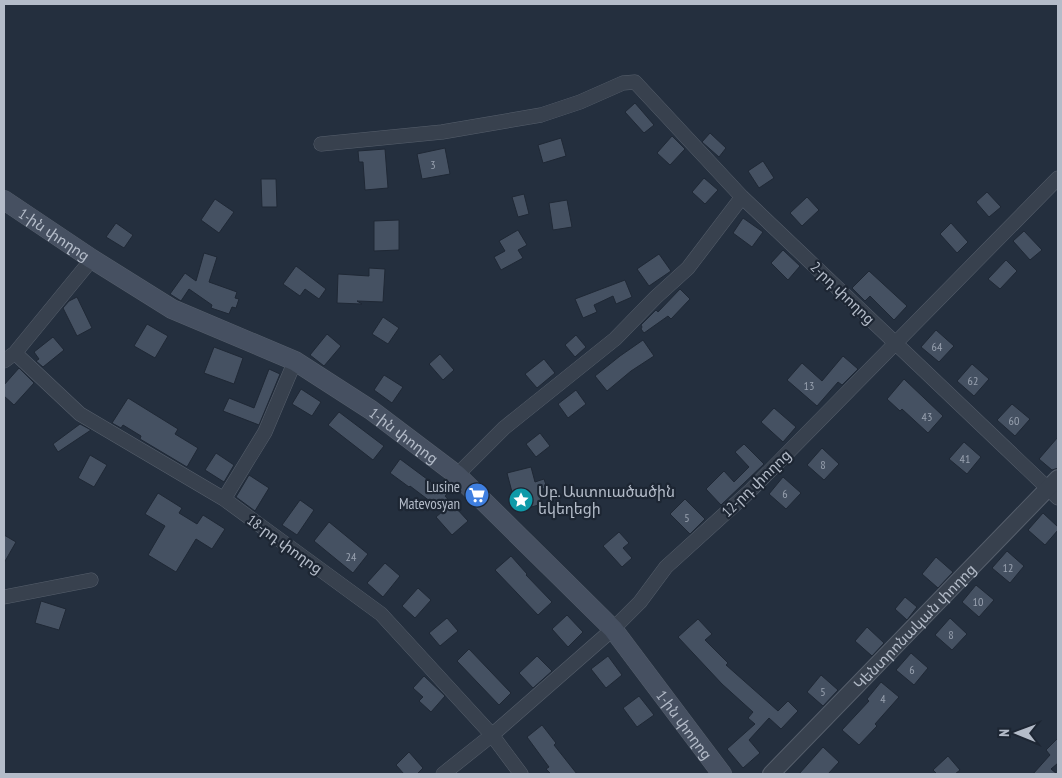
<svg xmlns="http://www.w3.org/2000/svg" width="1062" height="778" font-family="'PT Sans Narrow','Noto Sans Armenian',sans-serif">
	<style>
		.building { fill: #455162; stroke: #1f2835 }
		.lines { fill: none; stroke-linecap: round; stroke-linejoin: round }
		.minor-casing { stroke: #565f6c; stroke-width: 15 }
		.tertiary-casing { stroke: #565f6c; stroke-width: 18 }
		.secondary-casing { stroke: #565f6c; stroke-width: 20 }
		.minor { stroke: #38414e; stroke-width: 14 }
		.tertiary { stroke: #38414e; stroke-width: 16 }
		.secondary { stroke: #465061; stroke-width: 19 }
		.labels { text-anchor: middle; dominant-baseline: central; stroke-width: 4.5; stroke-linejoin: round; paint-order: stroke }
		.number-label { font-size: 12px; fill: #98a1af }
		.street-label { font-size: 15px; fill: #b4bcc9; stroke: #1d2633 }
		.poi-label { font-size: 15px; fill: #b4bcc9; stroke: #1d2633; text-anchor: end }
	</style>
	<rect width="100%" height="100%" fill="#242f3e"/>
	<path class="building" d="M635,103L654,125L644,133L625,112Z
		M710,133L726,148L719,157L702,142Z
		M672,136L685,149L670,165L657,153Z
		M561,138L566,156L543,163L538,145Z
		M445,148L450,174L422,179L417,154Z
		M385,149L388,188L365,190L363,162H359L358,151Z
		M763,161L774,178L759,188L748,171Z
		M704,178L718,190L705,204L692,192Z
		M261,179H276L277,207H262Z
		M987,192L1001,207L989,217L976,202Z
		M524,194L529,214L518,217L512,197Z
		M807,197L819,210L802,226L790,213Z
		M215,199L234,212L219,233L201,220Z
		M567,200L572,227L553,230L549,203Z
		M743,218L763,232L752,247L733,233Z
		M399,220V250L374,251V221Z
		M116,223L133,235L124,248L106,237Z
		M951,223L968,242L957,253L940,234Z
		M518,230L527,245L518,250L523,258L501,270L494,257L505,251L499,241Z
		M1024,231L1042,250L1030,260L1013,241Z
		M783,250L800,266L788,280L771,263Z
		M204,253L217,257L209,282L237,292L235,298L239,299L236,308L232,307L229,314L211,308L212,305L189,289L181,301L170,294L185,273L196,281Z
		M659,254L671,271L649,286L637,269Z
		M1006,260L1017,271L1000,289L988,279Z
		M296,266L326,289L319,299L305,289L300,296L283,284Z
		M369,268L385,269L383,302L357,301L362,304L337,303L338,274L369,276Z
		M869,271L907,306L894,320L870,296L865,301L852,288Z
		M625,280L632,297L616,304L613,296L594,305L597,312L583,318L575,299Z
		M680,289L690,299L671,319L668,316L644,333L641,329L642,327L641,325L656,310L658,312Z
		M77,297L92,328L77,336L63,308L69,301Z
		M383,317L399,328L388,344L372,334Z
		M147,324L168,336L155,358L134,346Z
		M936,330L954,346L939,362L921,347Z
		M327,334L341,346L324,366L310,355Z
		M576,335L586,347L575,357L565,345Z
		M53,337L64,350L43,367L36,361L39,359L34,352Z
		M643,340L654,356L631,371L607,391L595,376L620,356Z
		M214,347L243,358L234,384L204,373Z
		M440,354L454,370L443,380L429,364Z
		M843,356L858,369L842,385L838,382L817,406L787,380L802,363L822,381Z
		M544,359L555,373L537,388L525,374Z
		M972,364L989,379L974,396L957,381Z
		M19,368L34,383L14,405L4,396V385Z
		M269,369L280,374L259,425L223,411L229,398L254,408Z
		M384,375L403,387L392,403L374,390Z
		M904,379L943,416L928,433L902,409L900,411L887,399Z
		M301,389L321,402L312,416L292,404Z
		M576,390L586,404L568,418L558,404Z
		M128,398L178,429L175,434L198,448L187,467L140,439L141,436L123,425L121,428L112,423Z
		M1012,404L1030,419L1015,436L997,420Z
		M774,408L796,427L783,442L761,422Z
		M339,412L384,446L373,460L328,425Z
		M80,424L91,430L58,452L53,444Z
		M540,433L550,446L536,457L526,444Z
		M1058,437V468L1052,470L1039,459Z
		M964,442L981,457L967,474L949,459Z
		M744,444L764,464L721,505L706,489L724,471L734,482L749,467L735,452Z
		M822,448L839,464L824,480L807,465Z
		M216,453L234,465L224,482L205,470Z
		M90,455L107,465L94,487L78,478Z
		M400,459L447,494L445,496L468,521L452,535L436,517L443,511L410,486L409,487L390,473Z
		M531,467L535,482L544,479L547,488L538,490L542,504L517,511L507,473Z
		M249,475L269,488L255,511L236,497Z
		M783,477L801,493L786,509L769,494Z
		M158,493L182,508L179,513L197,524L203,515L225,529L212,549L196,539L176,572L148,555L165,526L145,514Z
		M685,499L705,519L690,534L670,514Z
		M300,500L314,510L297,535L282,525Z
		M1043,513L1058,527V530L1045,545L1028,530Z
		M329,522L368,554L353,573L314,541Z
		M619,532L629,543L623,548L632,558L622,567L603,546Z
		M4,535L16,542L4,563Z
		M1007,551L1024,566L1010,583L992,568Z
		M511,556L527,574L526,575L552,602L538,615L495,570Z
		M936,557L953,572L938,588L922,574Z
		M385,563L400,576L383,597L367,583Z
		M976,585L994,600L979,617L962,602Z
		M418,588L431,600L415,618L402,606Z
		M905,597L917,607L907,620L895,609Z
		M41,601L66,609L59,630L35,623Z
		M567,615L583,632L568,647L552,629Z
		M447,618L458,631L440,646L429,633Z
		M950,618L967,634L952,650L935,635Z
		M698,619L712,634L705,640L728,663L726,665L778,711L788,701L798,711L781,729L769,718L749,740L760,753L743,768L727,749L755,724L748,718L753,712L722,684L678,637Z
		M867,627L884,643L872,656L855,641Z
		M469,649L511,693L499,705L457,661Z
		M911,653L928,668L914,685L896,670Z
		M537,656L552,671L533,688L519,673Z
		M608,656L622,675L606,688L591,669Z
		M821,675L838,690L823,706L807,692Z
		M424,676L445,696L431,712L419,701L423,697L413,688Z
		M881,682L899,697L875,724L877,726L859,745L842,730L869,701L867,699Z
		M639,696L654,715L637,727L623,708Z
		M542,725L556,743L554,745L577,774H551L546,769L549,767L527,737Z
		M1058,738V763L1051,769L1057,774H1033L1050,755L1046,750Z
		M823,747L839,762L828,774H799Z
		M409,752L423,768L417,774H404L396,765Z
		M948,756L960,770L955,774H937L933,770Z"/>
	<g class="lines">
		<defs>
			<path id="minor" d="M321,144L442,132L541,115L580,102L623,83L635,82L742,197L1058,498
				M15,353L80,414L224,499L381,614L492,735L521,774
				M4,361L15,353L92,259
				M457,475L504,428L615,339L656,297L688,268L742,197
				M224,499L265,432L295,361
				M4,597L91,580
				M443,774L492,735L613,629L640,602L666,567L751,490L1058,178"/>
			<g id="tertiary">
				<path id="s1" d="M771,774L1058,478"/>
			</g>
			<g id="secondary">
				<path id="s2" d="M4,200L92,259L172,309L295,361L371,410L457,475L613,629L722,774"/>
			</g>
		</defs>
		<use href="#minor" class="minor-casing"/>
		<use href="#tertiary" class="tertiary-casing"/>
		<use href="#secondary" class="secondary-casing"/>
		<use href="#minor" class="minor"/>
		<use href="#tertiary" class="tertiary"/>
		<use href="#secondary" class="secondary"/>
	</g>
	<defs>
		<symbol id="supermarket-disc" viewBox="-11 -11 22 22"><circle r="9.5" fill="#3f7fe0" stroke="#1d2633"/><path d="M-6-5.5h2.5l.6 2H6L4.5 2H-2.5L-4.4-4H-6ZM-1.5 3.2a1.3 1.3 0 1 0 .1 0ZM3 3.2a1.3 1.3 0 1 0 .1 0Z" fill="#fff"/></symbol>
		<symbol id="sight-disc" viewBox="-11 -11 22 22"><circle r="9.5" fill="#0f9aa8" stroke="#1d2633"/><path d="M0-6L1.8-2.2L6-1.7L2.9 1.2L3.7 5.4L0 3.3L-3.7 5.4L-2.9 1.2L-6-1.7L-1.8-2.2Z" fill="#fff"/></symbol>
	</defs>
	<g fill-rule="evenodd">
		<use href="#supermarket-disc" x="463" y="481" width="28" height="28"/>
		<use href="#sight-disc" x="507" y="486" width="28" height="28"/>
	</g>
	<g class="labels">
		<g class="number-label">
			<text x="433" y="164">3</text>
			<text x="937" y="346">64</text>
			<text x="973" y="380">62</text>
			<text x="809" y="385">13</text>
			<text x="927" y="416">43</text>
			<text x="1014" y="420">60</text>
			<text x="965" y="458">41</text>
			<text x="823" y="464">8</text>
			<text x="785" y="493">6</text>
			<text x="687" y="517">5</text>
			<text x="351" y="556">24</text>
			<text x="1008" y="567">12</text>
			<text x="978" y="601">10</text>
			<text x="951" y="634">8</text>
			<text x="912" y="669">6</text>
			<text x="823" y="691">5</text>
			<text x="883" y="698">4</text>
		</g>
		<g class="street-label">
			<text stroke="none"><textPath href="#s2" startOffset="61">1-ին փողոց</textPath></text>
			<text transform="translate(843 293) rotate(44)">2-րդ փողոց</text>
			<text stroke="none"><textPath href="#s2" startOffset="466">1-ին փողոց</textPath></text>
			<text transform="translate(756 483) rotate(-44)">12-րդ փողոց</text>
			<text transform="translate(285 544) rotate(36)">18-րդ փողոց</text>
			<text stroke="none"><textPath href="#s1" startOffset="206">Կենտրոնական փողոց</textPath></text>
			<text stroke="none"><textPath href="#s2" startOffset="871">1-ին փողոց</textPath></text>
		</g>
		<g class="poi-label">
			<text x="460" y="486">Lusine<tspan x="460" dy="17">Matevosyan</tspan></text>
			<text x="538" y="491" text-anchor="start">Սբ. Աստուածածին<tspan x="538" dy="17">եկեղեցի</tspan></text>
		</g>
	</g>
	<rect width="1062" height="778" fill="none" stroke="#b4bcc9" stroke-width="10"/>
	<g transform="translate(1017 733) rotate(271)" stroke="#1d2633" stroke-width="4" paint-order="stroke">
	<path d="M0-4L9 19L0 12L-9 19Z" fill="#b4bcc9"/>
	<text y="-8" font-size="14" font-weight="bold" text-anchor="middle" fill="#b4bcc9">N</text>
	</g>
</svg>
